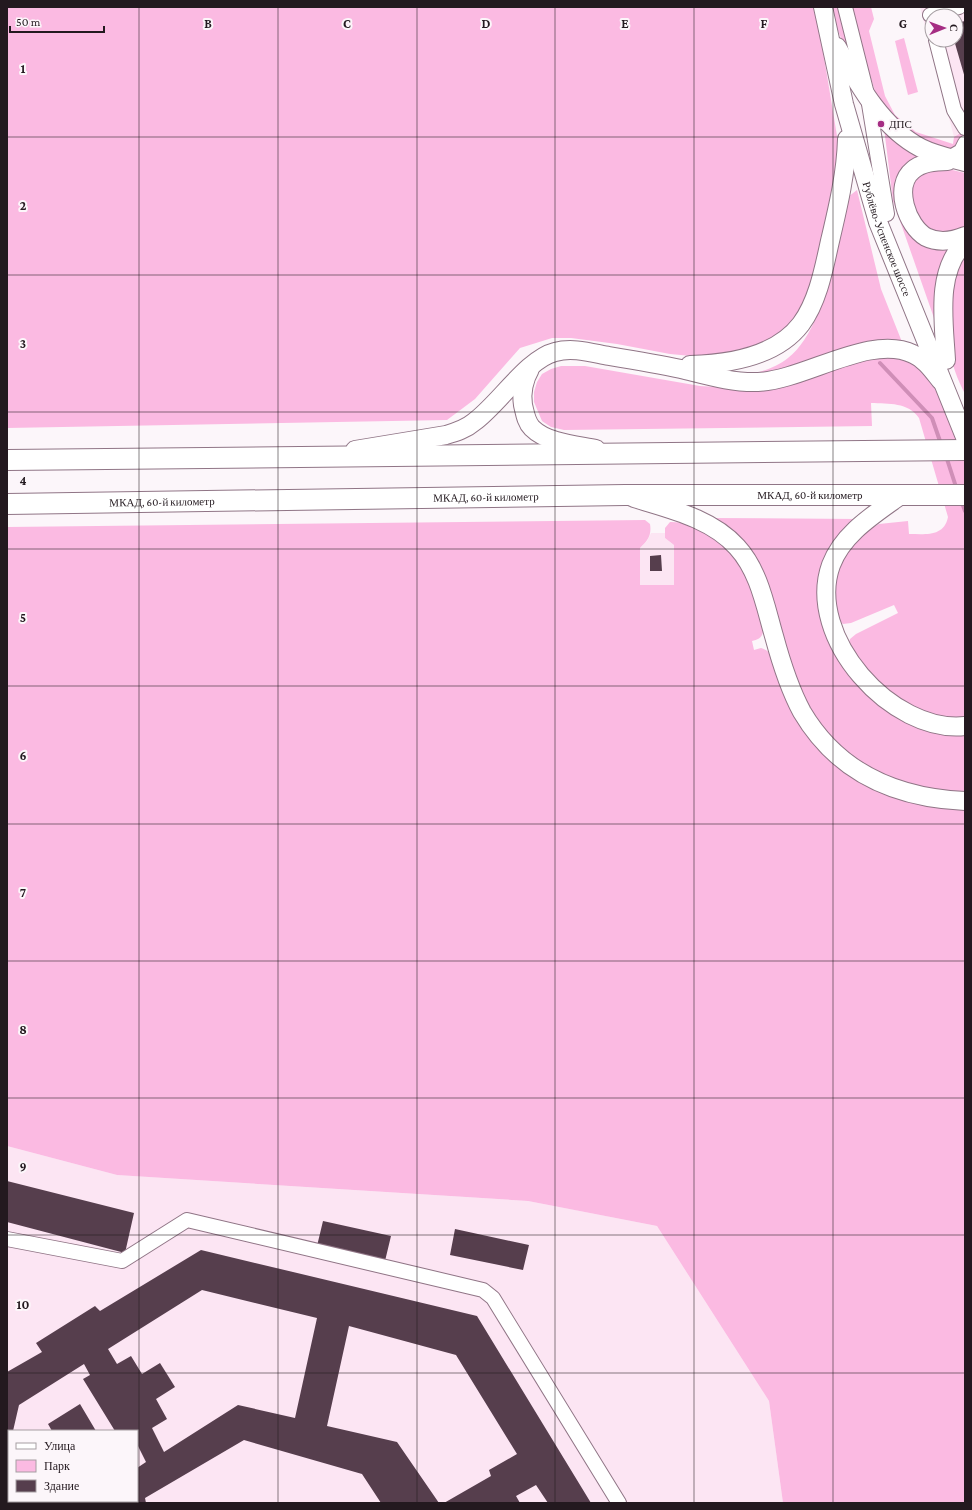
<svg xmlns="http://www.w3.org/2000/svg" width="972" height="1510" font-family="'Crimson Pro',serif">
	<style>
		.built { fill: #fce5f3; fill-rule: evenodd }
		.green { fill: #fbbae2 }
		.lines { fill: none; stroke-linecap: round; stroke-linejoin: round }
		.stream { stroke: #cf8eb7; stroke-width: 4 }
		.building { fill: #563e4d; fill-rule: evenodd }
		.minor-casing { stroke: #907586; stroke-width: 16 }
		.major-casing { stroke: #907586; stroke-width: 20 }
		.highway-casing { stroke: #907586; stroke-width: 22 }
		.minor { stroke: #fff; stroke-width: 14 }
		.major { stroke: #fff; stroke-width: 18 }
		.highway { stroke: #fff; stroke-width: 20 }
		.grid { fill: none; stroke: #23191f; stroke-width: 1; stroke-opacity: 0.55 }
		.poi-dot { fill: #a52d83; stroke: #fcf6fa; stroke-width: 1.5 }
		.labels { text-anchor: middle; dominant-baseline: central; stroke-width: 4; stroke-linejoin: round; paint-order: stroke }
		.poi-label { font-size: 11px; fill: #23191f; stroke: #fcf6fa; text-anchor: start }
		.street-label { font-size: 11px; fill: #23191f; stroke: #fcf6fa }
		.grid-label { font-size: 13px; text-anchor: middle; font-weight: bold; fill: #23191f; stroke: #fcf6fa; stroke-width: 4; stroke-linejoin: round; paint-order: stroke }
	</style>
	<rect width="100%" height="100%" fill="#fcf6fa"/>
	<path class="built" d="M920,7H965V135L961,132L954,137ZM932,16H956V40H932Z
		M651,533H665V538L674,545V585H640V548L647,541Z
		M7,1146L117,1175L528,1201L657,1226L769,1401L783,1503H7ZM9,1431H137V1501H9Z"/>
	<path class="green" d="M7,7H813L820,33L839,148L836,182L812,291L785,332L737,356L702,357L670,354L617,344L571,338H552L520,348L475,399L447,420L7,428Z
		M831,7H841L854,59C842,45 835,25 831,7Z
		M852,7H871L874,19L869,31L885,96L895,115L916,132L953,144L954,137L962,132L965,135V158L914,140L877,98L865,59Z
		M904,38L918,92L908,95L895,41Z
		M884,128L926,158L895,190C896,227 913,247 951,250L934,302V318L893,201Z
		M944,168L965,173V227L958,231L936,234L920,225C915,208 901,184 922,173C927,170 937,169 944,168Z
		M857,190L881,289L902,342L800,369L749,375C763,371 777,367 788,358C825,330 839,240 848,197Z
		M965,255V394C960,384 954,371 952,360C947,330 947,280 965,255Z
		M879,354L911,361L920,369L932,384L947,410L965,452V719L934,716L908,704L876,681L848,648L850,639L856,634L898,613L894,605L851,623L843,624L838,620L834,586L844,553L868,530L879,524L908,521L909,534C926,534 944,537 948,517L919,418C908,402 889,404 871,403L872,426L564,430L551,427L542,421L534,402V392L537,382L542,374L551,369L561,366H585L700,386L750,389Z
		M711,518L858,519L824,565L853,676L965,732V795L905,785L864,768L821,727L798,686L762,576Z
		M645,520L650,524C652,536 647,541 640,548V585H674V545L665,538V528L670,522C693,521 722,541 735,558C745,570 767,618 763,632C762,638 757,640 752,641L754,650L761,648C764,649 768,651 769,653C772,657 773,665 775,670C778,679 781,688 785,696C818,772 884,807 965,810V1503H783L769,1401L657,1226L528,1201L117,1175L7,1146V527Z"/>
	<g class="lines">
		<path class="stream" d="M880,363L932,418L941,444
			M946,456L957,490
			M961,500L965,511"/>
	</g>
	<path class="building" d="M965,21V78L954,40H956V23Z
		M661,555L662,571H650V556Z
		M7,1181L134,1213L125,1253L7,1222Z
		M323,1221L391,1236L385,1261L317,1246Z
		M455,1229L529,1245L523,1270L450,1255Z
		M201,1250L477,1316L591,1503H548L536,1485L516,1496L520,1503H444L491,1476L489,1470L517,1454L456,1355L349,1326L327,1426L397,1442L439,1503H381L362,1474L244,1440L145,1498L146,1503H83V1501H137V1468L146,1462L137,1444V1431H115L83,1379L90,1375L84,1364L19,1405L13,1431H9V1448L7,1455V1372L42,1352L36,1343L95,1306L100,1311ZM202,1290L317,1318L295,1418L238,1405L164,1452L152,1428L167,1419L156,1399L175,1387L160,1363L142,1374L131,1356L117,1364L108,1349Z
		M80,1404L96,1431H52L48,1424Z
		M7,1496H9V1501H31L37,1503H7Z"/>
	<g class="lines">
		<defs>
			<path id="minor" d="M845,7L868,98L887,214
				M930,15L959,7
				M936,40L954,110L965,128
				M949,158L961,151L965,143
				M7,1239L122,1261L187,1220L483,1290L493,1298L619,1503"/>
			<g id="major">
				<path id="s1" d="M823,7L844,104L878,222L965,437"/>
				<path d="M837,47C858,84 882,128 921,148C935,155 950,158 965,162"/>
				<path d="M948,161C937,161 922,162 913,170C893,186 907,226 926,237C938,243 953,241 965,236"/>
				<path d="M946,360C944,322 935,272 965,242"/>
				<path d="M690,365C729,364 776,357 801,324C818,301 824,268 830,241C838,207 846,174 847,139"/>
				<path d="M530,369C524,379 521,393 523,405C525,413 526,422 532,428C547,443 576,445 596,449"/>
				<path d="M355,450L446,435C456,432 466,429 474,422C499,404 527,359 555,352C573,347 592,353 609,356C633,360 657,364 681,369C706,375 732,383 758,382C805,380 871,333 913,354C925,359 933,371 941,381"/>
				<path d="M901,495C875,514 843,533 831,565C805,637 892,734 965,726"/>
				<path d="M634,498C669,509 711,518 737,547C759,571 765,605 774,636C781,662 789,688 802,712C838,773 897,798 965,801"/>
			</g>
			<g id="highway">
				<path d="M7,460L965,450"/>
				<path id="s2" d="M7,504L625,495H965"/>
			</g>
		</defs>
		<use href="#minor" class="minor-casing"/>
		<use href="#major" class="major-casing"/>
		<use href="#highway" class="highway-casing"/>
		<use href="#minor" class="minor"/>
		<use href="#major" class="major"/>
		<use href="#highway" class="highway"/>
	</g>
	<path class="grid" d="M139,7V1503M278,7V1503M417,7V1503M555,7V1503M694,7V1503M833,7V1503M7,137H965M7,275H965M7,412H965M7,549H965M7,686H965M7,824H965M7,961H965M7,1098H965M7,1235H965M7,1373H965"/>
	<circle class="poi-dot" cx="881" cy="124" r="4"/>
	<g class="labels">
		<g class="poi-label">
			<text x="889" y="124">ДПС</text>
		</g>
		<g class="street-label">
			<text stroke="none"><textPath href="#s1" startOffset="241">Рублёво-Успенское шоссе</textPath></text>
			<text stroke="none"><textPath href="#s2" startOffset="803">МКАД, 60-й километр</textPath></text>
			<text stroke="none"><textPath href="#s2" startOffset="479">МКАД, 60-й километр</textPath></text>
			<text stroke="none"><textPath href="#s2" startOffset="155">МКАД, 60-й километр</textPath></text>
		</g>
	</g>
	<g class="grid-label">
		<text x="208" y="28">B</text>
		<text x="347" y="28">C</text>
		<text x="486" y="28">D</text>
		<text x="625" y="28">E</text>
		<text x="764" y="28">F</text>
		<text x="903" y="28">G</text>
		<text x="23" y="73">1</text>
		<text x="23" y="210">2</text>
		<text x="23" y="348">3</text>
		<text x="23" y="485">4</text>
		<text x="23" y="622">5</text>
		<text x="23" y="760">6</text>
		<text x="23" y="897">7</text>
		<text x="23" y="1034">8</text>
		<text x="23" y="1171">9</text>
		<text x="23" y="1309">10</text>
	</g>
	<rect width="972" height="1510" fill="none" stroke="#23191f" stroke-width="16"/>
	<rect x="8" y="1430" width="130" height="72" fill="#fcf6fa" stroke="#a59ea2"/>
	<rect x="16" y="1443" width="20" height="6" fill="#ffffff" stroke="#a59ea2"/>
	<text x="44" y="1450" font-size="12" fill="#23191f">Улица</text>
	<rect x="16" y="1460" width="20" height="12" fill="#fbbae2" stroke="#a59ea2"/>
	<text x="44" y="1470" font-size="12" fill="#23191f">Парк</text>
	<rect x="16" y="1480" width="20" height="12" fill="#563e4d" stroke="#a59ea2"/>
	<text x="44" y="1490" font-size="12" fill="#23191f">Здание</text>
	<g transform="translate(944 28) rotate(89)"><circle r="19" fill="#fcf6fa" stroke="#a59ea2"/>
	<path d="M0-3L7 15L0 10L-7 15Z" fill="#a52d83"/>
	<text y="-6" font-size="11" font-weight="bold" text-anchor="middle" fill="#23191f">С</text>
	</g>
	<path d="M10 26v6h94v-6" fill="none" stroke="#23191f" stroke-width="2"/>
	<text x="16" y="26" font-size="12" fill="#23191f" stroke="#fcf6fa" stroke-width="3" paint-order="stroke">50 m</text>
</svg>
